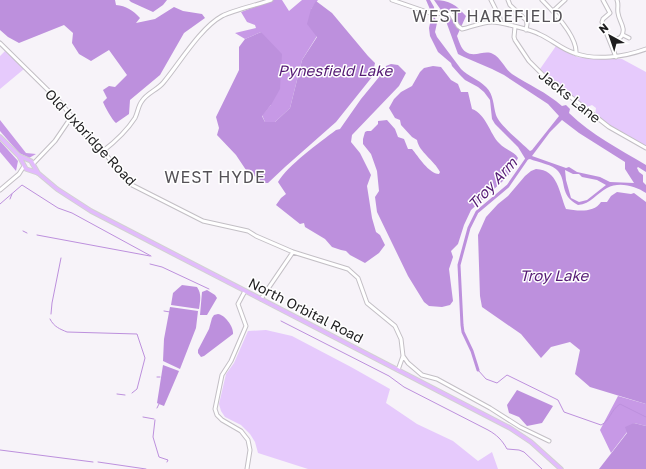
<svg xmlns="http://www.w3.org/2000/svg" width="646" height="469" font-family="'Golos Text',sans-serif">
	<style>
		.green { fill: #e6cafc }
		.forest { fill: #c799e6 }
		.water { fill: #bd90dd; fill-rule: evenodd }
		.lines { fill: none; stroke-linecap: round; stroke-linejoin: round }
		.stream { stroke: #bd90dd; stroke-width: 1 }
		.canal { stroke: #bd90dd; stroke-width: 3 }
		.minor-casing { stroke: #c3bfc5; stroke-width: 5 }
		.major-casing { stroke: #d2d2d2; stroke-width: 5.5 }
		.minor { stroke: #fff; stroke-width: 3 }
		.major { stroke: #e2bbfc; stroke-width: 3.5 }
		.labels { text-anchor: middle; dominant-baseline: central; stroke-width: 3; stroke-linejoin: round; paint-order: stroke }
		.street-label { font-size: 14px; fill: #1e1d1f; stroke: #fff }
		.water-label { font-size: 15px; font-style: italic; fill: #551a74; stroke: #fff }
		.quarter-label { font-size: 16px; letter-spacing: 1px; fill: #555257; stroke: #fff }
	</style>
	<rect width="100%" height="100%" fill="#f7f3f9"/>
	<path class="green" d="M556,46L577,57L595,59H622L646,72V147L606,124L595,115L596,108L592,105L585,108L554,82L540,69Z
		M5,51L24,69L0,89V56Z
		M266,330L292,336L351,367L390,389L386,403L417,424L453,441L478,461L492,452L498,469H308L258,453L255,442L250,434L241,425L225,417L221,411L219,404L226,374L234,363L248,331Z"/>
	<path class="forest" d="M273,0H282L289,11L302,0H318L311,9L317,36L302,60L290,108L275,122H265L262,115L271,105L261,32L245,39L235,33L256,28L255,25L247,22L241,12Z
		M0,120L26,153L36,154L29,158L19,153L0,131Z
		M0,141L18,161L16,171L0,152Z
		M618,396L646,404V426L634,423L611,453L600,430Z"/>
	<path class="water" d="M0,0H115L116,5C126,6 133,10 140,18L136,23L155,19L174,7L183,11L202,14L205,18L184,33L160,75L130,100L129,114L116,123C112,120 105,107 103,102L107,98L103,90L109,86L115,87L127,75L109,50L91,61L79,54L72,43L73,33L64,25L19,43L8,37L0,30Z
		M129,0H167L163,5L153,12L131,2Z
		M426,0H430L434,7L435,18L437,23L435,32L437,37L461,69C468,76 478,79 486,87C494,95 493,105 496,115C499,125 522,143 530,151L532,150L559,116L548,104L504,75L492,69L464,57L458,54L443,13L434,0C450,0 456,5 466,16L457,36C459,41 461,49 466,52C475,58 485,49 493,54C501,58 505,69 512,74C529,85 546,92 562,106L566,105L570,109L569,113C592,135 619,149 646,165V172L638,167L637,168L639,172L643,175V182L646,185V193C636,186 619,181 607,188C597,193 591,204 578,205C559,195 567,181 558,171C554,165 537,162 530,159L526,160L518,147L495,124L492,119L490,100L484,92L478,87L465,80L460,75L452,66L451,63L438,52L430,36L429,28L432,14ZM562,120L579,133L625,162V169L634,183L610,182L600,177L577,172L569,167L566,168L532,156L550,132ZM565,170L573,174H579L582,177L597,180L606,185L587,200L579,202L571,198L566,180Z
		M316,1L332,13L368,56L375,63L372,77L336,122L285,167L268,183H260L256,177L248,173L236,155L217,135L219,128L216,117L239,70V47L245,39L261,32L282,54L280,89L271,105L262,116L265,122H275L290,108L302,60L317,37L307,24L311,9Z
		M391,64L398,65L406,73L399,86L352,135L351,142L360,153L371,175L367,186L372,218L376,232L380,235L385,245L379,253L365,263L350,255L346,251L341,250L332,247L325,239L305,227L304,223L300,224L276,205L281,198L286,194L278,182C287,166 320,142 336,130L340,129L361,99L384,71L386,66Z
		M433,66L441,67L451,80L458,84L461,92H468L472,109C486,114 490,134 499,143C505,150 514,151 518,158L511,172L504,180L471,210L464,225L458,244L451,251L453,257L449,269L453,301L450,305L442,307L429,306L424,302L408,276L377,212L375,197L379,191L377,171L371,154L363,144V139L365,132L367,131H371L378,124V121L387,120L395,129L398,137L404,139L408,149H412C418,156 429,174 439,174L440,172C434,160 419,152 417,140L412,137L401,125L400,120L395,118L389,108L394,99L401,92L412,86L420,72L424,68Z
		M536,169C558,170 559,192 566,209C578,211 594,213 601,202H607L611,196L617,192L631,194L634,193L646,202V404L590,387L575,374L580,350L570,342L551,347L541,358L521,334L482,307L480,296L478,235L486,217L498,204L508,196L525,176L531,171Z
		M182,285L197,287C202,294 200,301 199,309L171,305L173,293Z
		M207,290L215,295L217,298L207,315H200L202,292Z
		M170,307L198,311L196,328L180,369L163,361L164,339Z
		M218,314C225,315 234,327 233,334L204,356L201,357L198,353V350L209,329L212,318L214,315Z
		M163,365L179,371L164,406L159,404L157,403Z
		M517,390L553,406L542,423L527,426L519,417L509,413L507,405Z
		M634,423L646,426V469H599L627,433L625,427Z"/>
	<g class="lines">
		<path class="stream" d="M10,199L12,194
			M0,204L22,185L58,208L72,213L151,256
			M23,231L27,233
			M37,235L150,256
			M150,264L162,267L209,289
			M164,311L170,312
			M51,314L52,303L61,258
			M50,319C54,327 60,329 67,332L137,334L145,358L137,389L132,393
			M281,321L389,376L404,387L488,430C497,435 502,440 507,449L519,450L524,452L542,469
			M478,370L486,379L497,383L507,375L558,400L564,412L601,425C610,421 610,411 620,404L646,417
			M157,377H160
			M117,394L125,395
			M157,408L159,404
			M143,417L154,419
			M155,420L153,437L159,457L168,460L167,462
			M0,450L93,462
			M98,462L146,469"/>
		<path class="canal" d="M478,370L472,351L463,332L462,325L459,265L469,228L477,212L508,186L528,157"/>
		<defs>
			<path id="minor" d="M392,0L430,13L451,14L458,26L462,29C472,27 482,22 492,22C500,22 532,30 539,34C551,39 561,49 574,53C596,61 624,57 646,49
				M491,0L500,18V23
				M508,0L510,5L526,20L527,24L526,30
				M542,0C553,11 578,37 576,54
				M603,0L610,13L603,19L602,22L616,57
				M553,11L565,0
				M515,27L514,37L515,40L529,61L544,76L609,127L646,148
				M623,35L629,38
				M0,43L61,103L86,135L103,151L125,178L132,185L203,221L248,231L256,236L293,252L348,269L358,278L367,303L395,326L401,339L403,356L398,370
				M611,43L621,37C627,28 619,22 618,13C617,8 619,5 617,0
				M103,151C116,141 126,132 135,118C138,112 138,106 142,101C147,93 157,90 163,83C179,64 200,28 222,16C234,10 257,5 271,0
				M33,164L55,141L72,116
				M0,190L19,174L24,166
				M245,291L238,304L246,326L231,361L222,375L215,409L217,415L222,420L241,431L248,440L250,450L247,469
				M261,299L293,252
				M403,356L408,363L422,375L437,379L448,385L490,408L520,427L549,441"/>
			<path id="major" d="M0,137L19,156L26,169L38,173L57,189L91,211L510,428L531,442L561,469
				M19,156L31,161L38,173"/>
		</defs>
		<use href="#minor" class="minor-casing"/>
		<use href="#major" class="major-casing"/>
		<use href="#minor" class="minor"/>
		<use href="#major" class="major"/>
	</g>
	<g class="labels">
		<g class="street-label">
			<text transform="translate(570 96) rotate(39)">Jacks Lane</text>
			<text transform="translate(91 137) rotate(47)">Old Uxbridge Road</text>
			<text transform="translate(306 310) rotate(27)">North Orbital Road</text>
		</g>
		<g class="water-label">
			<text x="335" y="70">Pynesfield Lake</text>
			<text transform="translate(492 183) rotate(-47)">Troy Arm</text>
			<text x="554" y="275">Troy Lake</text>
		</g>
		<g class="quarter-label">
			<text x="488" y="16">WEST HAREFIELD</text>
			<text x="215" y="177">WEST HYDE</text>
		</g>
	</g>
	<g transform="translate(610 36) rotate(320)" stroke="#ffffff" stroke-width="3" paint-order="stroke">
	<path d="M0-3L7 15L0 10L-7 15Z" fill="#1e1d1f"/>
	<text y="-6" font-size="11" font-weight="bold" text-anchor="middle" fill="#1e1d1f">N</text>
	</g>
</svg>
